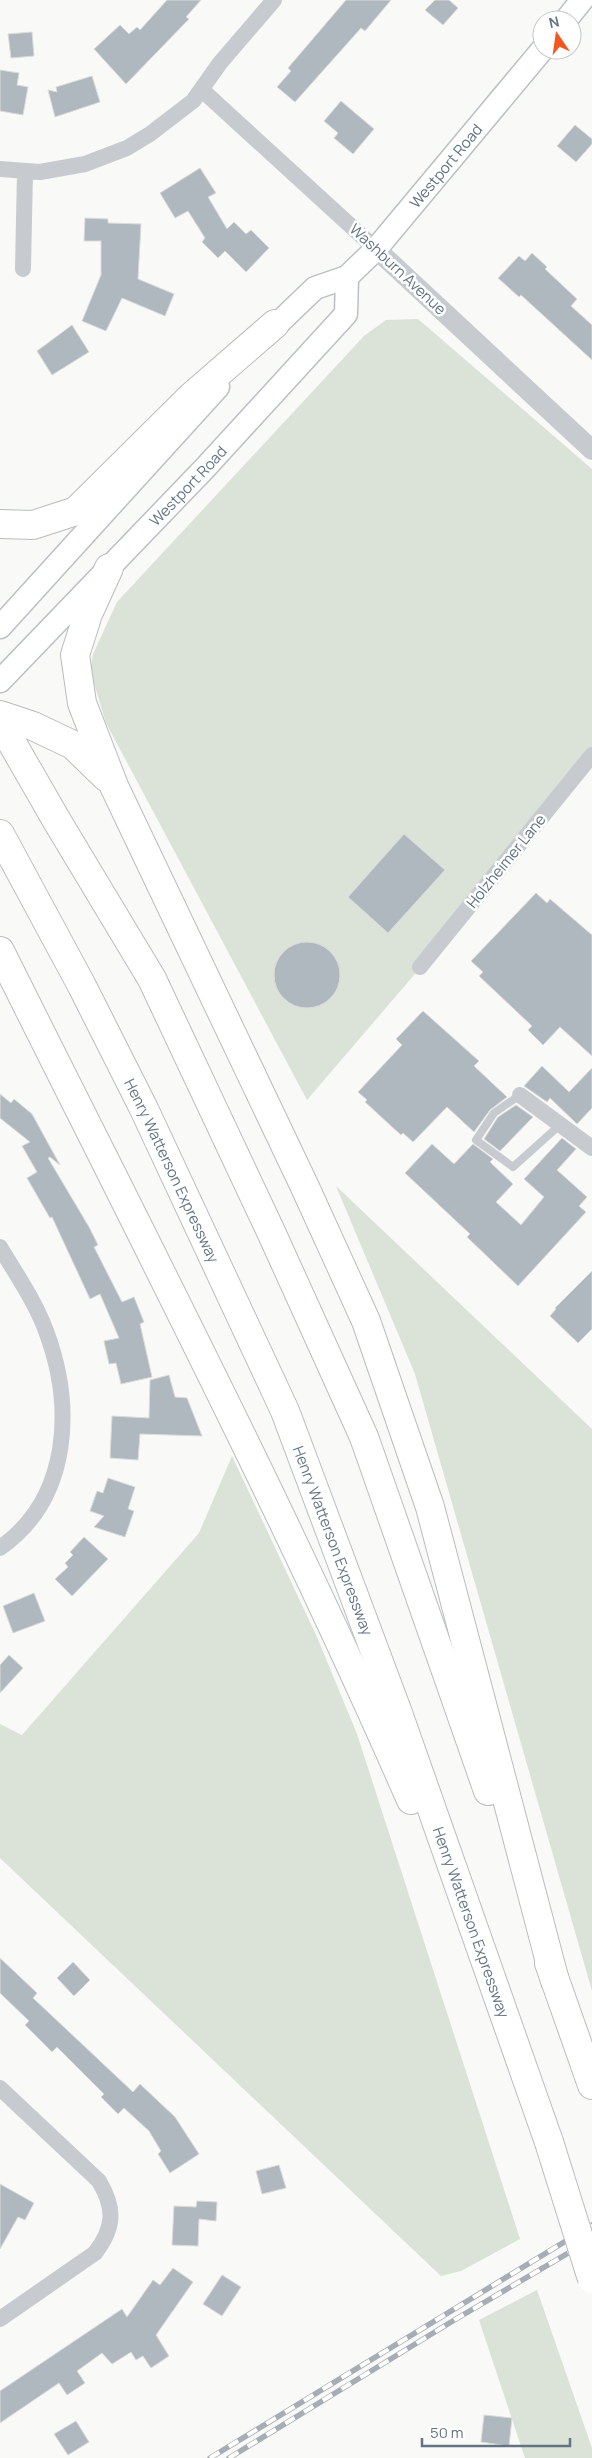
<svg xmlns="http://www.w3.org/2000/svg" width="592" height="2458" font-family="Manrope,sans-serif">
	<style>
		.green { fill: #dbe2d8 }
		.building { fill: #afb8be; stroke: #dbdbd9 }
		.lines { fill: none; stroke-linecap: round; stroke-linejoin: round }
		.secondary-casing { stroke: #bbc0c5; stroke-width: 25 }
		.motorway-casing { stroke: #b9bdc0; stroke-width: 30 }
		.service { stroke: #c7cbcf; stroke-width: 8 }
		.minor { stroke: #c7cbcf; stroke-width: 16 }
		.tertiary { stroke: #c7cbcf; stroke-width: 20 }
		.secondary { stroke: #fff; stroke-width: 22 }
		.motorway { stroke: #fff; stroke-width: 28 }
		.rail-casing { stroke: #a7adb4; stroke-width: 5.5 }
		.rail { stroke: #fff; stroke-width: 4; stroke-dasharray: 11; stroke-linecap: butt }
		.motorway-bridge-casing { stroke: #b9bdc0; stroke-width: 30; stroke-linecap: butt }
		.motorway-bridge { stroke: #fff; stroke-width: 28 }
		.labels { text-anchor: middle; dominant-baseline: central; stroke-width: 5; stroke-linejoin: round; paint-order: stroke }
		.street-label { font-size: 15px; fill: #627484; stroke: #fff }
	</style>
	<rect width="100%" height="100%" fill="#f9f9f7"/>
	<path class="green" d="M418,319L592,469V767L307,1100L106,723L90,670L93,654L117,602L364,336L386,320Z
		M336,1186L592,1429V1991L415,1374Z
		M232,1456L317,1637L357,1734L520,2239L461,2271L441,2276L0,1858V1724L22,1735L199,1533Z
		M537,2290L592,2448V2458H525L479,2320Z"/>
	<path class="building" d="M167,0H201L186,17L189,19L126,84L94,49L120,25L129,34L137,27L140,30Z
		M346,0H391L365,31L361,28L295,102L277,87L291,71L288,68Z
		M435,0H449L458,8L443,25L425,10Z
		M32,32L34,56L11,58L8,34Z
		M0,70L19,73L17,85L28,87L23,115L0,111Z
		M92,76L100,102L55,117L48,90L57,92L56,87Z
		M341,101L374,129L353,154L334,138L338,133L324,121Z
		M575,125L592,139V144L576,162L557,146Z
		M200,168L216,193L208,197L227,229L234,222L246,234L251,230L269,248L246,272L225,251L218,258L202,242L205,238L188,211L175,218L160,193Z
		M85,218L108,219V223L141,224L138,279L174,294L165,316L122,298L106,331L82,321L101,275V241H84Z
		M532,253L547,267L545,269L577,299L571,306L592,325V360L521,295L519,297L498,278L519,256L525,261Z
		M72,325L89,352L52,375L37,351Z
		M404,834L445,870L388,933L348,897Z
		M536,893L547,903L550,899L592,935V1056L560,1027L543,1045L528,1030L532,1026L479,976L483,972L471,961Z
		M274 975a33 33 0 1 1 66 0a33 33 0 1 1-66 0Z
		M423,1011L479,1061L474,1066L507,1097L490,1110L474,1132L447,1107L413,1142L403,1133L401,1135L365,1102L367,1100L358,1092L402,1045L396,1039Z
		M542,1066L569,1092L592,1068V1108L577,1124L550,1098L547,1102L524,1086Z
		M0,1094L11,1103L14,1099L32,1114L60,1165L50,1157L48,1158L89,1227L98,1245L94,1247L122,1302L134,1297L144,1322L140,1324L152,1377L121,1384L116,1363L109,1364L104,1341L119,1338L100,1294L90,1299L52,1217L50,1218L27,1178L37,1172L22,1146L30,1142L0,1118Z
		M516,1105L533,1117L500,1151L484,1139L498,1117Z
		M562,1138L576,1149L557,1170L587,1197L579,1206L586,1212L518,1286L467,1237L470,1234L405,1173L432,1144L454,1164L473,1144L493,1159L490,1162L513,1184L496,1202L521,1225L544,1197L524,1179Z
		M592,1271V1329L578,1343L550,1316L556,1309L555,1308Z
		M169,1375L175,1397L187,1398L202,1436L140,1434L138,1460L110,1458L112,1416L149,1418L150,1380Z
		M108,1478L135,1487L128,1509L134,1511L125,1537L94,1527L104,1516L90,1511L97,1491L103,1493Z
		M84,1537L108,1559L72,1596L55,1579L68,1567L65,1563L73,1555L70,1552Z
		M34,1593L45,1621L13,1633L3,1606Z
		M9,1655L23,1668L0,1693V1665Z
		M0,1958L37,1993L33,1998L133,2092L140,2084L175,2117L199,2154L170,2173L158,2154L161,2151L149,2131L124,2108L118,2114L101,2097L104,2094L57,2047L52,2052L25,2025L29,2021L0,1993Z
		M73,1962L90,1980L74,1996L57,1978Z
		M279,2165L286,2188L262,2194L256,2171Z
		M0,2184L34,2203L25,2220L18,2217L0,2249Z
		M197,2201L217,2202L216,2221L199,2219L198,2246L172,2245L174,2206L196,2207Z
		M173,2268L193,2282L156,2335L169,2356L151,2368L143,2356L136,2360L131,2352L112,2364L102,2353L77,2371L85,2383L67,2395L59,2383L0,2423V2391L122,2309L127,2317L153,2280L160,2285Z
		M222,2275L241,2287L222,2316L203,2304Z
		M484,2415L512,2418L509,2446L481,2442Z
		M76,2421L89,2442L68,2455L54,2434Z"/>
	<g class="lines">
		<defs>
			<g id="secondary">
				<path d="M566,20L582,0"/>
				<path id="s1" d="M265,336L315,288L347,277L376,249L542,50"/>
				<path d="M0,627L218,387"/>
				<path id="s2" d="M0,681L205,468L346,314L347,277"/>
			</g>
			<g id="motorway">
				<path d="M0,524L33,525L76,511L192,396L275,324"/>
				<path d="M109,568L88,614L75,655L82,703L114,786L304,1185L366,1321L430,1507L555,1981"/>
				<path d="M0,715L33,726L73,745L106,777"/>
				<path d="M0,722L57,821L152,979L272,1234L364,1437L488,1791"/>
				<path id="s3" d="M0,834L82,986L144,1109L285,1411L398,1713L549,2142"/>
				<path d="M0,951C140,1232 285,1512 411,1800"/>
				<path d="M549,1963L592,2085"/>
			</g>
		</defs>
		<use href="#secondary" class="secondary-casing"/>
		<use href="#motorway" class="motorway-casing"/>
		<path class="service" d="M520,1095L494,1113L476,1140L513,1167L561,1124"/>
		<path class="minor" d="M202,90L376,249
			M0,169L40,172L85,164L127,148L150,134L193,101L220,63L274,0
			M23,269L25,171
			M420,967L592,755
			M520,1095L592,1148
			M0,1247C16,1274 35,1301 46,1331C74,1406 71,1498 0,1548
			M0,2088L99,2181C115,2208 115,2227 95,2253L0,2319"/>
		<path class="tertiary" d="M376,249L592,450"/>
		<use href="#secondary" class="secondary"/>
		<use href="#motorway" class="motorway"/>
		<defs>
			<path id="rail" d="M210,2458L592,2225
				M229,2458L456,2319L592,2239"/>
		</defs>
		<use href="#rail" class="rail-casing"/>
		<use href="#rail" class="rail"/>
		<defs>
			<path id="motorway-bridge" d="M549,2142L592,2279"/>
		</defs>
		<use href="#motorway-bridge" class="motorway-bridge-casing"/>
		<use href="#motorway-bridge" class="motorway-bridge"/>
	</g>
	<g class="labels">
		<g class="street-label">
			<text stroke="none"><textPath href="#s1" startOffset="252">Westport Road</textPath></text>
			<text transform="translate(398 269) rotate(43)">Washburn Avenue</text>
			<text stroke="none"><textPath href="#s2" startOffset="271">Westport Road</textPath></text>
			<text transform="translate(506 861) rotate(-51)">Holzheimer Lane</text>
			<text stroke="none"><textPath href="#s3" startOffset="378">Henry Watterson Expressway</textPath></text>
			<text stroke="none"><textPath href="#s3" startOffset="782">Henry Watterson Expressway</textPath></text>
			<text stroke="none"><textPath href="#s3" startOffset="1188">Henry Watterson Expressway</textPath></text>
		</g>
	</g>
	<g transform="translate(557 35) rotate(347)"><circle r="24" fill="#ffffff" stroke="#c0c7ce"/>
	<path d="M0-4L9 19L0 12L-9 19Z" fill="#f1571f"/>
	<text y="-8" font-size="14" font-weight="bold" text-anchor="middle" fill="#627484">N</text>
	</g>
	<path d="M422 2438v8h148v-8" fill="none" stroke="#627484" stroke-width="2.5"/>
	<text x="430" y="2438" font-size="15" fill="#627484" stroke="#ffffff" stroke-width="4" paint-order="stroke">50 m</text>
</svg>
